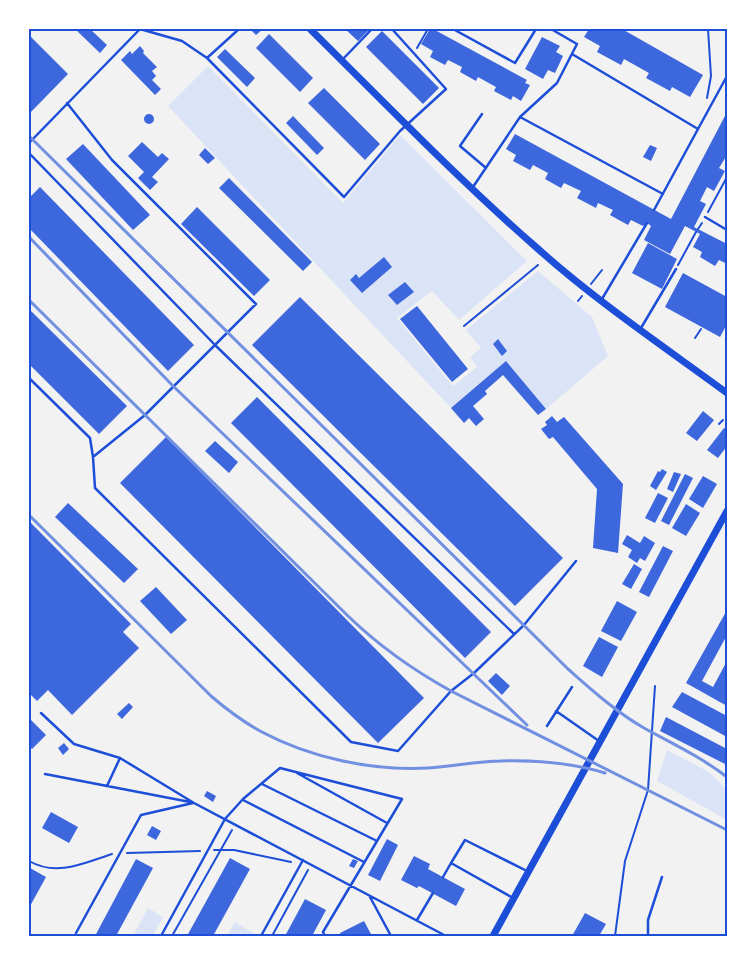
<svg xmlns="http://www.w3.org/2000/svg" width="756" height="965" font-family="'Nunito Sans',sans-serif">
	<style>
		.green { fill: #dbe4f7 }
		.building { fill: #3d67dc }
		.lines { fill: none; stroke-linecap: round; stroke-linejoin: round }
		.path { stroke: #1d4ed8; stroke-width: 2 }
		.service { stroke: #1d4ed8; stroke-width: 2.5 }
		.secondary { stroke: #1d4ed8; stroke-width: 7 }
		.rail { stroke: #7290e2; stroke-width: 3 }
		.neatline { fill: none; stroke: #1d4ed8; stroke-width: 2 }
	</style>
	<rect width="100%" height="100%" fill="#f2f2f2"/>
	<path class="green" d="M208,66L343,203L400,135L527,261L459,320L432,291L397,318L453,386L477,367L470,357L481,348L466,330L538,271L592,317L608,356L546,409L505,362L451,408L168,106Z
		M667,750L709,772L727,790V820L657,781Z
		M148,908L163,917L153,936H133Z
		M235,922L255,934L254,936H227Z"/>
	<path class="building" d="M75,29H90L107,45L100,53Z
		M250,29H263L256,35Z
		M345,29H370L358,41Z
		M430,29H433L527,80L525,83L530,85L521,101L513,96L511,100L494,91L496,87L478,77L476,81L460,72L462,67L448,60L445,65L430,57L433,51L421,44Z
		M589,29H622L703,75L690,97L672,87L670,91L646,78L649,73L624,59L621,65L597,52L600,46L584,37Z
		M382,31L439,88L423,104L366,47Z
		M269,34L313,78L300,92L256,48Z
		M29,35L68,74L29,114Z
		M542,37L560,46L556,52L563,56L555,73L548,70L543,79L525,69Z
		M140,46L144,51L143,53L157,67L152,71L156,76L152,80L161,89L155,95L121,60L130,51L132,54Z
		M225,49L255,78L247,87L217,57Z
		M324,88L380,144L365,160L308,103Z
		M727,112V155L719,168L725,171L714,191L707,187L700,201L706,204L694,227L727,244V264L719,260L715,266L700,257L702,252L693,247L700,234L685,226L670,254L644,240L651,226L647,223L643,226L631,220L628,225L610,215L613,210L598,203L596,208L577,198L581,191L564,183L561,188L545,179L548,173L533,165L530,170L513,161L516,155L506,149L515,134L671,219Z
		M144 119a5 5 0 1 1 10 0a5 5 0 1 1-10 0Z
		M293,116L324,148L317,155L286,123Z
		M142,142L158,157L162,153L169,159L152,177L158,182L150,190L138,178L144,172L128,156Z
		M83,144L150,215L133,230L66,159Z
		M650,145L657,148L651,161L643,157Z
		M205,148L215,158L208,164L199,155Z
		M229,178L312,262L303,271L219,188Z
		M40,187L194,345L168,371L29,228V198Z
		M197,207L270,280L254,296L181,224Z
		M648,243L677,259L662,289L632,273Z
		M384,257L392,267L362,293L350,280L356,274L359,278Z
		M683,273L727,297V324L720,337L665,307Z
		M405,282L414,292L397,305L388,295Z
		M300,297L563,558L515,606L252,345Z
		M417,306L468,369L452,382L400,319Z
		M29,309L127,406L99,434L29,364Z
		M498,339L507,351L502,356L493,344Z
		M506,361L546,409L538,415L503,375L485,391L487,394L473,406L484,419L476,426L469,418L464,423L451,408Z
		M257,397L491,632L465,658L231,423Z
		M703,411L714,420L697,441L686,433Z
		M552,416L557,422L564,417L623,484L618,553L593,548L597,489L553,437L549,439L541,429L547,425L545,422Z
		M724,428L727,430V446L718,458L707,450Z
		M166,437L424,698L378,743L120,483Z
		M215,441L238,462L229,473L205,451Z
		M662,469L667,472L656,490L650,486L658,471L660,472Z
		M674,472L681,474L673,492L667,489Z
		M685,474L693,478L669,525L661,521Z
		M703,476L717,484L703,508L689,499Z
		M658,493L668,498L655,523L645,518Z
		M68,503L138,569L124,583L55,517Z
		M686,504L700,513L686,536L672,528Z
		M29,521L131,624L123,632L139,648L72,715L48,690L37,701L29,693Z
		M627,535L640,543L644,536L655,543L645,561L640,558L637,563L628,557L632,550L622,544Z
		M663,546L673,551L649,597L639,592Z
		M634,564L642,569L631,589L622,584Z
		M156,587L187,620L171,634L140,601Z
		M617,601L637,612L621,641L601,631Z
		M727,610V635L702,681L713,687L727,661V706L686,683Z
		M599,637L618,647L602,677L583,666Z
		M496,673L510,686L502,695L488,681Z
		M682,692L727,716V737L672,707Z
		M129,703L133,707L122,719L117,714Z
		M666,717L727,749V765L660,731Z
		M29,718L46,735L32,749L29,746Z
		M64,743L69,749L63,755L58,748Z
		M207,791L216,796L213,802L204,796Z
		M51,812L78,827L69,843L42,828Z
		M152,826L161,831L156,840L147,835Z
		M387,839L398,845L380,881L368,875Z
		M414,856L430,864L428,869L465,889L456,906L419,886L417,888L401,880Z
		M230,858L250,869L213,936H187Z
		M136,859L153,868L116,936H95Z
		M353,859L358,861L354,868L349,866Z
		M30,868L46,877L29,908V870Z
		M305,899L326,910L312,936H285Z
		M585,913L606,924L599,936H572Z
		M364,921L372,936H341L340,933Z"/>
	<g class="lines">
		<path class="path" d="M417,48L428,29
			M707,98L711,76L708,29
			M708,212L727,177
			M698,229L702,223
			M678,265L696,232
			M591,284L602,270
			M578,301L582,296
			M464,326L538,265
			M695,338L701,329
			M719,424L723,420
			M214,850H234L291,862
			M127,853L200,851
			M29,861C57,877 84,863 112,854
			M172,936L232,830
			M272,936L308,870
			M615,936L625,861L648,790L655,686"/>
		<path class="service" d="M140,29L182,41L207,58L344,197L400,131L446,89L392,29
			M453,29L515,63L536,29
			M572,54L698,129L654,210
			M207,58L239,29
			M342,60L372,29
			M67,103L112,160L256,304L145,415L93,457L95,488L351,742L398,751L451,691L474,673L524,625L576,561
			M482,114L460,146L486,168
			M520,117L557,83L577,44L551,29
			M698,129L727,76
			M29,143L140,29
			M29,153L216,346L514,634
			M473,187L520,117L663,194
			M705,217L727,230
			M602,299L647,223
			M641,328L676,269
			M29,378L90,438L93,457
			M556,711L599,741
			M41,713L74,744L120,758L194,803L446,936
			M547,726L572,687
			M297,773L387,823
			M45,774L190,802
			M262,784L377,841
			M107,786L120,758
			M243,800L364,862
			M451,863L465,840L527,871
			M443,877L451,863L513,898
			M370,897L391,936
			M417,920L433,893
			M76,933L141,815L193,803
			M161,936L225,819L243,799L280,768L402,799L323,932L325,936
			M261,936L303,860
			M648,936V920L662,877"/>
		<path class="secondary" d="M310,29C384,102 458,179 537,248C596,301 663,346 727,393
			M493,936L727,511"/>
		<path class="rail" d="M29,136L568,669C592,690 616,712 644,728C673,744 701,757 727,777
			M29,237L173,386L527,725
			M29,300L348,616C379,646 413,670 451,691L727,830
			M29,515L211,696C226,709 242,721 260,731C310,758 372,771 428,768C452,767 476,761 500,761C534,760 572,763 605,773"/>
	</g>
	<rect width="756" height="965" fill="none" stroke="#ffffff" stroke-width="60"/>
	<rect x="30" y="30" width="696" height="905" class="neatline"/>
</svg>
